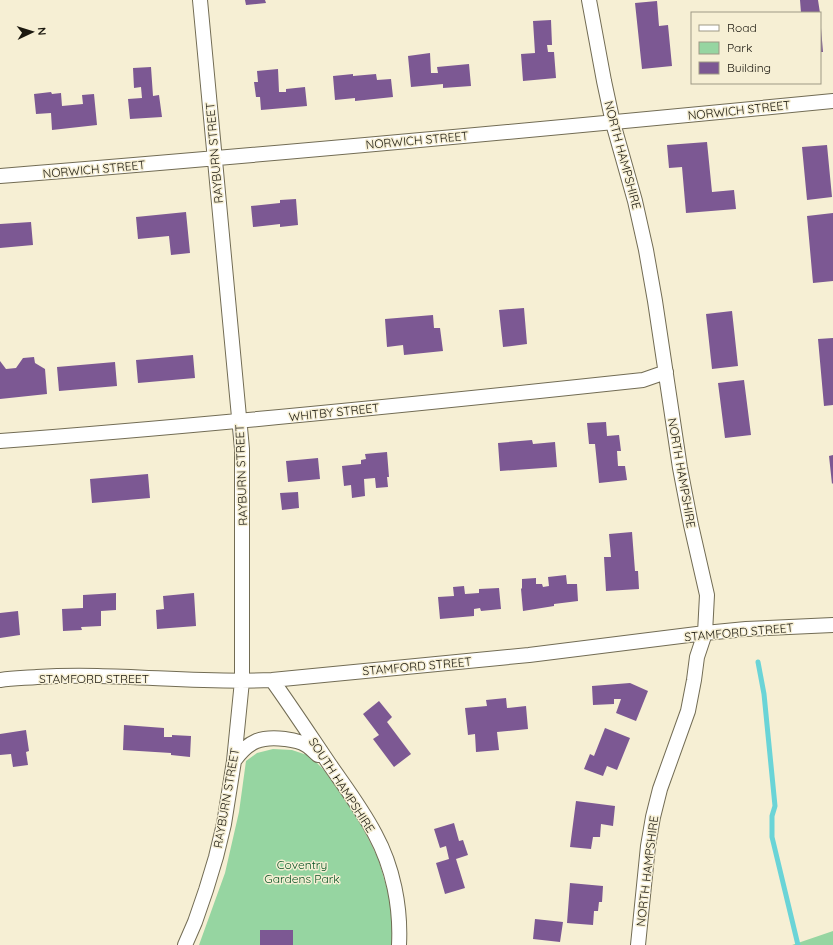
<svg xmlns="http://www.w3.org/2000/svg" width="833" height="945" font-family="Quicksand,sans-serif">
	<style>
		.green { fill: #96d5a1 }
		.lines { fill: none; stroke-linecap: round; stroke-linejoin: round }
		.stream { stroke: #6ad4d7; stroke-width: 5 }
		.building { fill: #7c5893 }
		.street-casing { stroke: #726c54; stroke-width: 16 }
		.street { stroke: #fff; stroke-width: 14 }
		.labels { text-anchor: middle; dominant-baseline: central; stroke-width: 3; stroke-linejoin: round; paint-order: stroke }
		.street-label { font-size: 12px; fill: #1b180f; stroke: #f6efd4 }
		.park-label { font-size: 12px; fill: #085223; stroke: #f6efd4 }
	</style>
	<rect width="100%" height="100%" fill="#f6efd4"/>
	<path class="green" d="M273,749L292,750L310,756L324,770L358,818L378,858L393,909L394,945H199L225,873L239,812L246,761L257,753Z
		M833,931V945H792Z"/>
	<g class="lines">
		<path class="stream" d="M758,662L764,694L775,806L772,816V837L798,945"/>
	</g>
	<path class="building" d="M245,0H265L266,3L246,5Z
		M800,0H818L820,13H801Z
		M657,1L659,26L668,25L672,66L642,69L635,3Z
		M551,20L552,45H547L548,52H554L556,78L523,81L521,54L535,53L533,21Z
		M820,28H821L823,52H820Z
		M430,53L431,73H438L437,67L469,64L471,86L443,88V84L411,87L408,56Z
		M151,67L153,96L159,95L162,117L130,119L128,99L142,98L141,87L134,88L133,68Z
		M278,69L279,92H286V89L305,87L307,106L261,110L260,97H256L254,82H258L257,71Z
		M353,74V76L376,74L377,80L391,79L393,97L355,101V98L335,100L333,76Z
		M51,92L52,94L61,93L62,106L83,104L82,95L94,94L97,125L52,130L51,113L36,114L34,94Z
		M707,142L712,192L734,190L736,209L686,213L682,167L669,168L667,145Z
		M827,145L832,197L807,200L802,147Z
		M296,199L298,225L280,227V224L253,227L251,206L280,203V200Z
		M186,212L190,253L171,255L169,236L138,239L136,217Z
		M833,213V281L813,283L807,216Z
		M31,222L33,245L0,248V224Z
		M524,308L527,344L503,347L499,310Z
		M732,311L738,366L712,369L706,314Z
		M433,315L434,328H440L443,351L404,355L403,345L387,347L385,319Z
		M833,338V405L824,406L818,339Z
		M193,355L195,378L138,383L136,360Z
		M34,357L35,363L45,369L47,394L0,399V361L6,369L16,368L23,358Z
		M115,362L117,386L59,391L57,367Z
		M744,380L751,435L725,438L718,383Z
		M606,422L607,436L619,435L621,451H617L618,466H625L627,480L599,483L595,444H589L587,423Z
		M532,440L533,444L555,442L557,467L500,471L498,443Z
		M387,452L389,477H387L388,487L376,488L375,478L364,479L365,496L352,498L351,485L344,486L342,466L361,464V460L366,459L365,454Z
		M833,455V483L832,484L829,456Z
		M318,458L320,479L288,482L286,461Z
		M148,474L150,498L92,503L90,479Z
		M298,492L299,508L282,510L280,493Z
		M632,532L635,571H638L639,589L606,591L604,557H611L609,534Z
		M566,575L567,584H577L578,601L554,604V606L523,611L521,589L522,588V579L536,578V584H542L543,587L549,586L548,577Z
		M464,586L465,594L479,593V589L499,588L501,609L481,611L480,608L474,609V616L440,619L438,597L454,596L453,587Z
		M116,593V610L101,611V626L81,627L82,630L63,631L62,609L83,608V595Z
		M194,593L196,626L157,629L156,610L164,609L163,596Z
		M18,611L20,635L0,638V613Z
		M630,683L648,691L636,721L616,713L621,699H614V704L593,705L592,686Z
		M506,698L507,708L526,706L528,729L497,732L499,750L476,752L475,734L468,735L465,708L487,706L486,700Z
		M379,701L392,717L387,722L411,754L394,767L373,739L379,735L363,714Z
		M124,725L164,728V737H172V735L191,736L190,757L171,755V753L123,750Z
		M605,728L630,738L617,770L607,766L603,776L584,769L590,754L594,756Z
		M26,730L29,751L26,752L28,765L13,767L11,754L0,755V734Z
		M576,801L615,806L613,826L601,824L600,837H593L591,849L570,847Z
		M454,823L459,841L463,840L468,855L456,859L465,888L445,894L436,863L449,859L446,846L440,848L434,829Z
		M570,883L603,886L602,902H599L598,911H594L593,925L567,923Z
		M535,919L563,922L560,942L533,939Z
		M260,930H293V945H260Z"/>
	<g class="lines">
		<defs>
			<path id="street" d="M589,0L604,81L613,123L635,201L646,250L655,301L680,468L691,525L707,595L705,633L697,657L694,680L688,711L660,789L653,817L648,846L638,945
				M0,176C278,154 556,128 833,101
				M0,441C215,425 429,403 643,380L666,372
				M0,680C12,678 25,678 37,677C115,672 194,684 272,680L529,655L705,633L746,629L833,625
				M272,680C292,708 311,737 330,765C346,788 362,809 375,834C393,867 401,907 399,945
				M234,761C248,741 261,736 285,739C292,740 300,741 306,745C310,747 314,752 318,755
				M185,945L195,922L206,890L216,857L224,824L234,761L242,681V449L200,0"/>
		</defs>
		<use href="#street" class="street-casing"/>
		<use href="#street" class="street"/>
	</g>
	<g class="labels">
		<g class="street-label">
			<text transform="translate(739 110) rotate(-6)">NORWICH STREET</text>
			<text transform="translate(417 140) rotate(-5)">NORWICH STREET</text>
			<text transform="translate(214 153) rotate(-95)">RAYBURN STREET</text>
			<text transform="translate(623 155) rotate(75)">NORTH HAMPSHIRE</text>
			<text transform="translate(94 169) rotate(-5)">NORWICH STREET</text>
			<text transform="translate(334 412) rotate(-6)">WHITBY STREET</text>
			<text transform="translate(682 473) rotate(80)">NORTH HAMPSHIRE</text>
			<text transform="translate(241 475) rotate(-92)">RAYBURN STREET</text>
			<text transform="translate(739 632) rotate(-5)">STAMFORD STREET</text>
			<text transform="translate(417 666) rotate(-5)">STAMFORD STREET</text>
			<text x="94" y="678">STAMFORD STREET</text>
			<text transform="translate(342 785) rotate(57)">SOUTH HAMPSHIRE</text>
			<text transform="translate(226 798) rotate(-80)">RAYBURN STREET</text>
			<text transform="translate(647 871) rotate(-83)">NORTH HAMPSHIRE</text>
		</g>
		<g class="park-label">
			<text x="302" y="864">Coventry<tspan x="302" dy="14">Gardens Park</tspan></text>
		</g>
	</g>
	<rect x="691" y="12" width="130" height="72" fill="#f6efd4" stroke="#9e9985"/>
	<rect x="699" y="25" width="20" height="6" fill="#ffffff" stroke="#9e9985"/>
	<text x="727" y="32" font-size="12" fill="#1b180f">Road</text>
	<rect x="699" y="42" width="20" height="12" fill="#96d5a1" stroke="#9e9985"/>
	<text x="727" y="52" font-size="12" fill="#1b180f">Park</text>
	<rect x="699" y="62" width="20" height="12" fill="#7c5893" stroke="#9e9985"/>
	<text x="727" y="72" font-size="12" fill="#1b180f">Building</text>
	<g transform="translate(32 32) rotate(86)" stroke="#f6efd4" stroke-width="3" paint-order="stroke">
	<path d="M0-3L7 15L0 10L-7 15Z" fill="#1b180f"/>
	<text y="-6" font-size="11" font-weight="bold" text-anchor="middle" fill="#1b180f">N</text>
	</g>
</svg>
